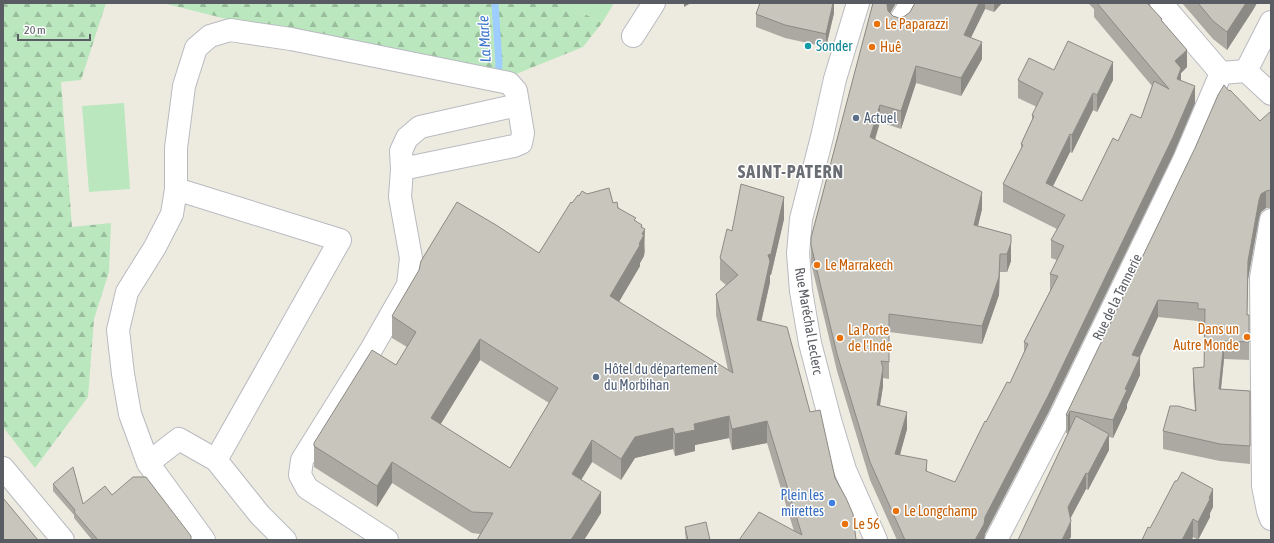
<svg xmlns="http://www.w3.org/2000/svg" width="1274" height="543" font-family="'Asap Condensed',sans-serif">
	<style>
		.forest { fill: url(#forest-firs) }
		.garden { fill: #bae7bd }
		.lines { fill: none; stroke-linecap: round; stroke-linejoin: round }
		.stream { stroke: #9ecdff; stroke-width: 7 }
		.minor-casing { stroke: #b8bac0; stroke-width: 24 }
		.minor { stroke: #fff; stroke-width: 22 }
		.wall { fill: #aca9a3; fill-rule: evenodd }
		.shaded-wall { fill: #8c8a84 }
		.building { fill: #c8c5bd; stroke: #8c8a84; fill-rule: evenodd }
		.food-dot { fill: #e8710a; stroke: #fff; stroke-width: 1.5 }
		.culture-dot { fill: #0f9aa8; stroke: #fff; stroke-width: 1.5 }
		.service-dot { fill: #5c6f8a; stroke: #fff; stroke-width: 1.5 }
		.shop-dot { fill: #3f7fe0; stroke: #fff; stroke-width: 1.5 }
		.labels { text-anchor: middle; dominant-baseline: central; stroke-width: 3; stroke-linejoin: round; paint-order: stroke }
		.food-label { font-size: 14px; fill: #c56008; stroke: #fff; text-anchor: start }
		.culture-label { font-size: 14px; fill: #0d838f; stroke: #fff; text-anchor: start }
		.service-label { font-size: 14px; fill: #4e5e75; stroke: #fff; text-anchor: start }
		.street-label { font-size: 14px; fill: #595c62; stroke: #fff }
		.shop-label { font-size: 14px; fill: #366cbe; stroke: #fff; text-anchor: end }
		.water-label { font-size: 15px; font-style: italic; fill: #3874cb; stroke: #fff }
		.district-label { font-size: 18px; font-weight: bold; letter-spacing: 1px; fill: #6a6e74; stroke: #fff }
	</style>
	<defs>
		<pattern id="forest-firs" width="22" height="20" patternUnits="userSpaceOnUse"><rect width="22" height="20" fill="#bae7bd"/><path d="M5 1l3.5 6h-7zM16 11l3.5 6h-7z" fill="#9abe9d"/></pattern>
	</defs>
	<rect width="100%" height="100%" fill="#edebe0"/>
	<path class="forest" d="M3,3H106L81,80L61,82L72,227L111,223L109,272L94,319L88,397L35,468L3,427Z
		M163,3H565L602,23L583,47L516,74L270,30Z"/>
	<path class="garden" d="M565,3H614L602,23Z
		M124,103L130,189L89,192L82,106Z"/>
	<g class="lines">
		<path class="stream" d="M495,3L499,64L498,74"/>
		<defs>
			<path id="minor" d="M858,3L835,79L822,137L801,219L798,253L801,291L810,343L830,420L845,470L876,540
				M1161,3L1221,73
				M1271,22L1246,71L1271,94
				M899,23L911,3
				M633,36L654,3
				M176,189L340,240L216,460
				M1271,220L1261,278L1263,486L1268,511L1271,519
				M148,463L130,414L123,374L118,330L127,292L155,247L172,214L176,189V148L184,86L196,48L210,36L230,30L291,39L509,83L516,91L523,133L521,143L514,146L402,169
				M3,468L63,540
				M204,540L148,463L179,439L216,460L260,515L285,540
				M387,540L307,488L300,475L302,460L372,348L408,285L411,258L400,197L402,169L401,151L407,138L420,127L518,105
				M996,540L1059,419L1184,160L1221,73L1246,71"/>
		</defs>
		<use href="#minor" class="minor-casing"/>
		<use href="#minor" class="minor"/>
	</g>
	<path class="wall" d="M834,3V13L826,47L785,38L756,27V14Z
		M873,3H896L890,13L893,16L899,18L905,16L910,12L915,3H1002L994,12L985,9L971,37L982,59L961,96L916,83L901,129L880,122L875,140L982,209L978,226L1011,235V261L1007,272H1000L999,295L982,344L889,332V379L883,378V386L880,406L907,429L900,455L927,472L955,482L986,422L1010,383L1024,352V342L1050,291V274L1057,260L1051,258V240L1057,229L1003,202V184L1021,149V144L1032,120V115L1037,107L1018,98V80L1054,70L1113,80L1097,112L1093,110L1072,153L1070,152L1053,186L1082,201L1118,141L1141,118L1152,86L1094,17V9L1088,3H1150V6L1162,21L1187,67L1181,73V80L1195,103L1173,155L1048,413L985,534L984,540H897L870,480L837,371L811,263V238Z
		M1182,3H1257L1253,10L1227,50L1213,39Z
		M1229,91L1260,121L1271,111V208H1266L1261,212L1259,218L1248,279L1247,315H1249V360L1224,359L1221,389L1250,391V464L1220,461L1163,449V431L1195,411L1193,386V368L1204,367L1205,327H1198V321L1158,317L1140,357V375L1127,404V408L1113,438L1109,437V450L1088,490L1086,489L1070,519L1071,537L1067,433H1066V415Z
		M587,194L613,203L636,222L642,227L645,251L644,256L640,263V266L619,302L728,370L716,315V294L726,285L720,280V258L732,231L784,219L771,275H770V282L761,321L810,412L835,478L856,540H739L794,531L767,443L732,450L729,438L695,445V451L675,456L673,449L635,458L621,480L592,462L581,480L601,513L584,540H477L480,534L472,533L392,483L377,507L314,467V446L396,365L407,347L392,338V316L539,253L572,203L579,196ZM480,360L549,403L510,468L440,424Z
		M53,484L83,504L112,495L191,540H92L74,518V515L53,491Z
		M1213,507L1210,513V517L1198,540L1193,537L1150,528Z
		M685,527L710,540H686L685,533Z"/>
	<path class="shaded-wall" d="M684,3H691L684,7Z
		M833,3H834V13L826,47V34Z
		M887,3H896L888,17L887,5Z
		M979,3H985V9L964,52V35Z
		M994,3H1002L994,12Z
		M1246,3H1257L1253,10L1227,50V32Z
		M982,42V59L961,96V78Z
		M1187,50V67L1181,73V86L1177,96L1175,61Z
		M1113,62V80L1097,112V95Z
		M916,66V83L901,129V111Z
		M1195,86V103L1173,155L1048,413L985,534L984,540H975L985,517Z
		M1093,93V110L1072,153V135Z
		M880,105V122L870,155V137Z
		M1070,134V152L1046,200V183Z
		M1266,191V208L1261,212L1259,218L1248,279L1247,333L1248,261L1259,200L1261,194Z
		M982,192V209L974,242V225Z
		M784,197V219L771,275H770V282L757,341V320L768,255Z
		M642,225V239V234L645,229L644,256L640,263V266L610,317V296Z
		M1011,243V261L1007,272V254Z
		M1000,254L999,295L982,344V326Z
		M1158,300V317L1132,373V355Z
		M480,339V360L431,440V418Z
		M1224,341V359L1219,407V389Z
		M1140,357V375L1127,404V408L1113,438V420L1125,389Z
		M883,368V386L877,423V405Z
		M1070,411V429L1068,434V416Z
		M907,412V429L895,472V454Z
		M729,416V438L695,445V451L675,456V434L694,424Z
		M767,421V443L732,450V429Z
		M673,428V449L635,458L621,480V459L635,437Z
		M1109,434V450L1088,490V474Z
		M592,440V462L572,495V474Z
		M927,460V478L926,471Z
		M392,462V483L377,507V486Z
		M1086,473V489L1068,523V507Z
		M1213,489V507L1210,513V517L1198,540V522Z
		M601,492V513L584,540H571Z
		M1193,519V537L1192,540H1182Z
		M1071,521V537L1069,540H1062Z"/>
	<path class="building" d="M760,3H833L826,34L785,25L756,14Z
		M873,3H887V5L888,11L893,16L899,18L905,16L910,12L915,3H979L964,35L982,42L961,78L916,66L901,111L880,105L870,137L982,192L974,225L1011,235V243L1007,254H1000L999,277L982,326L889,314V362L881,361L883,368L877,405L907,412L895,454L927,460L926,471L955,482L985,421L986,422L1007,382L1010,383L1028,344L1024,342L1058,276L1050,274L1064,246L1051,240L1065,215L1003,184L1023,145L1021,144L1034,116L1032,115L1043,93L1018,80L1029,58L1054,70L1068,41L1113,62L1097,95L1093,93L1072,135L1070,134L1046,183L1082,201L1113,138L1118,141L1131,114L1141,118L1154,81L1169,89L1097,3H1149L1148,4L1162,19L1161,20L1187,50L1175,61L1181,68L1177,79L1195,86L1173,137L1048,396L985,517L984,524L975,540H905L870,462L837,354L811,245V238Z
		M1198,3H1246L1227,32L1213,21Z
		M1224,85L1229,91L1230,90L1260,121L1271,111V190L1266,191L1261,194L1259,200L1248,261L1247,315H1249V342L1224,341L1219,389L1250,391V446L1220,444L1163,431L1170,406H1178L1196,411L1193,368L1204,367L1205,309H1198V303L1158,300L1132,355L1140,357L1125,389L1127,390L1113,420L1070,411L1068,416L1066,415L1195,148L1218,95Z
		M741,184L784,197L771,254L768,255L770,261L757,320L787,327L810,412L820,410L835,478L846,498L853,514L856,540H739L759,512L802,535L767,421L732,429L729,416L694,424L695,430L675,434L673,428L635,437L621,459L592,440L572,474L601,492L571,540H477L493,513L472,512L392,462L377,486L314,446V443L372,350L396,365L416,332L392,316L419,270L421,261L457,202L496,225L539,253L571,202L572,203L578,195L579,196L582,191L587,194L609,188L613,203L617,202L618,208L636,218L634,220L642,225L641,227L645,229L642,234L644,235L639,244L640,245L610,296L733,373L716,294L738,275L720,258L727,229L732,231ZM480,339L558,388L510,468L431,418Z
		M1076,416L1109,434L1088,474L1086,473L1068,507L1071,521L1062,540H1018Z
		M73,467L83,504L105,486L112,495L133,477H146L191,536V540H98L74,512L75,510L53,484Z
		M1182,472L1213,489L1209,498L1210,499L1198,522L1193,519L1182,540H1142L1148,527L1150,528L1155,519L1175,481H1177Z
		M3,498L38,540H3Z
		M706,522L710,540H688L685,527Z"/>
	<g class="food-dot">
		<circle cx="877" cy="24" r="4"/>
		<circle cx="872" cy="47" r="4"/>
		<circle cx="817" cy="265" r="4"/>
		<circle cx="1247" cy="337" r="4"/>
		<circle cx="840" cy="338" r="4"/>
		<circle cx="896" cy="511" r="4"/>
		<circle cx="845" cy="524" r="4"/>
	</g>
	<circle class="culture-dot" cx="808" cy="46" r="4"/>
	<g class="service-dot">
		<circle cx="856" cy="118" r="4"/>
		<circle cx="596" cy="377" r="4"/>
	</g>
	<circle class="shop-dot" cx="832" cy="503" r="4"/>
	<g class="labels">
		<g class="food-label">
			<text x="885" y="24">Le Paparazzi</text>
			<text x="880" y="47">Huê</text>
			<text x="825" y="265">Le Marrakech</text>
			<text x="1239" y="329" text-anchor="end">Dans un<tspan x="1239" dy="16">Autre Monde</tspan></text>
			<text x="848" y="330">La Porte<tspan x="848" dy="16">de l'Inde</tspan></text>
			<text x="904" y="511">Le Longchamp</text>
			<text x="853" y="524">Le 56</text>
		</g>
		<g class="culture-label">
			<text x="816" y="46">Sonder</text>
		</g>
		<g class="service-label">
			<text x="864" y="118">Actuel</text>
			<text x="604" y="369">Hôtel du département<tspan x="604" dy="16">du Morbihan</tspan></text>
		</g>
		<g class="street-label">
			<text transform="translate(1117 297) rotate(-64)">Rue de la Tannerie</text>
			<text transform="translate(809 321) rotate(80)">Rue Maréchal Leclerc</text>
		</g>
		<g class="shop-label">
			<text x="824" y="495">Plein les<tspan x="824" dy="16">mirettes</tspan></text>
		</g>
		<g class="water-label">
			<text transform="translate(484 39) rotate(-93)">La Marle</text>
		</g>
		<g class="district-label">
			<text x="791" y="171">SAINT-PATERN</text>
		</g>
	</g>
	<rect width="1274" height="543" fill="none" stroke="#595c62" stroke-width="8"/>
	<path d="M18 34v6h72v-6" fill="none" stroke="#595c62" stroke-width="2"/>
	<text x="24" y="34" font-size="12" fill="#595c62" stroke="#ffffff" stroke-width="3" paint-order="stroke">20 m</text>
</svg>
